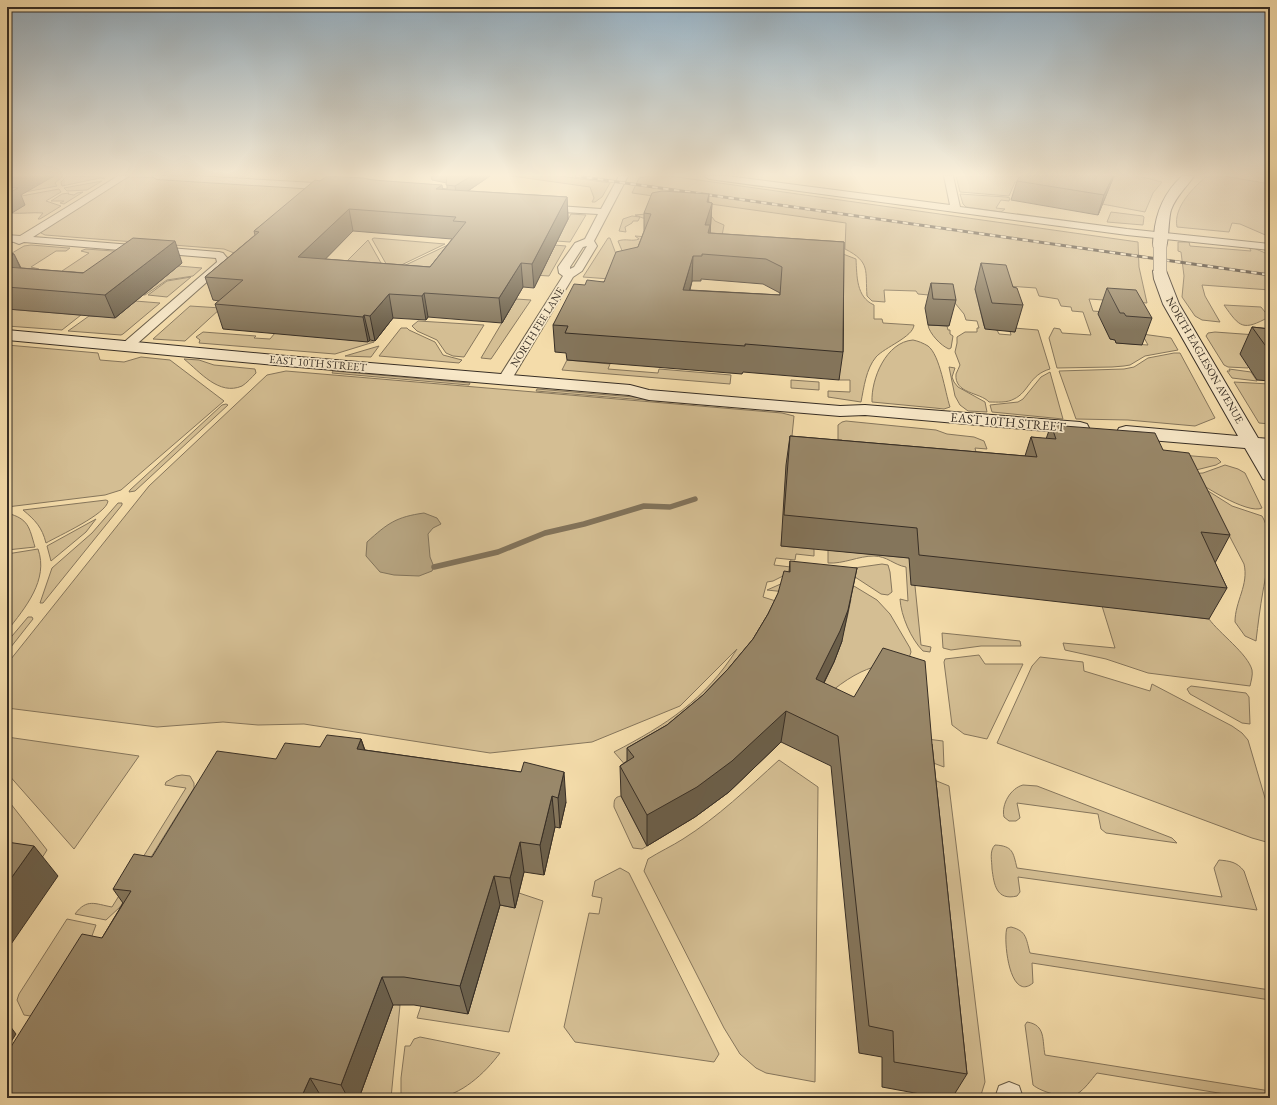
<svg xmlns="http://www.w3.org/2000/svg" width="1277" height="1105" font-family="'EB Garamond',serif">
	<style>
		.green { fill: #d4be93; stroke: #86765c }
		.water { fill: #b4a17d; stroke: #82735a }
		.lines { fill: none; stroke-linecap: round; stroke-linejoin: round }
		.stream { stroke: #82735a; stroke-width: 5.5 }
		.street-casing { stroke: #665a46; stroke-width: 2 }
		.secondary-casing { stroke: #372e25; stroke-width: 2 }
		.street { fill: #f8e8c8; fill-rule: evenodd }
		.secondary { fill: #f8e8c8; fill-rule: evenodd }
		.rail-casing { stroke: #372e25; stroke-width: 3 }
		.rail { stroke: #f8e8c8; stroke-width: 2; stroke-dasharray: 5.5; stroke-linecap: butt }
		.secondary-bridge-casing { stroke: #372e25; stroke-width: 14; stroke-linecap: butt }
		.secondary-bridge { stroke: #f8e8c8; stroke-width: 13 }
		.wall { fill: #84755b; stroke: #372e25; fill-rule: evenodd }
		.shaded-wall { fill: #6b5f4a; stroke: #372e25 }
		.building { fill: #99886a; stroke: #372e25; fill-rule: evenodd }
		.labels { text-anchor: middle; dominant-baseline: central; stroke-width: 3.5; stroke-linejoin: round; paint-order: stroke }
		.far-street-label { font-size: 11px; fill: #372e25; stroke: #f8e8c8 }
		.street-label { font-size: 13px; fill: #372e25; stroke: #f8e8c8 }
	</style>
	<rect width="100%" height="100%" fill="#f4dcaa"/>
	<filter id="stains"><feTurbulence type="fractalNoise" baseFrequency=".005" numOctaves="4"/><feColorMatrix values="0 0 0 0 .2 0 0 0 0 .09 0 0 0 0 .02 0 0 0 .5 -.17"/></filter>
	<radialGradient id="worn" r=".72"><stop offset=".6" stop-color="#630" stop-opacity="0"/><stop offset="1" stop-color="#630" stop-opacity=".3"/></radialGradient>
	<path class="green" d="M42,176H63L55,183L57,186L25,192Z
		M67,176L103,177L105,179L100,178L62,186L61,182Z
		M512,176H560L610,183L602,197L595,202H592L594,198L590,187Z
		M650,176H670L1138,242L1139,267L1147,303L1089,299L1093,311L1126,314L1110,339L1115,340L1116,343L1148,345L1142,334L1171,338L1178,350L1145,356L1130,365L1124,366L1112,367L1057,368L1049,338L1054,328L1060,329L1062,333L1091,335L1083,312L1072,311L1071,307L1061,306L1058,299L1039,296L1036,288L993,285L975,289L984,326L997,330L999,334L1011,335L1010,331L1015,332L1014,328L1038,330L1050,369C1029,375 1029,392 1014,399C1007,403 997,402 989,402C980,392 954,394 956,374C957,371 959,368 960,365L955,352L957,343V337L965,332H977V328H979L977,321L966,320L964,314L950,297L918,294L916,291L884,290L885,302L872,301L867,296C865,271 871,262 845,249L846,223L632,193L639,178Z
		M956,176H1096L1111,179C1124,170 1148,179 1162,182L1153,193L1145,212L1102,204L1015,182L1009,196L960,192Z
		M1207,176H1224L1270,184V237L1240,224L1232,223L1229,232L1177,227C1173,207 1194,187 1207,176Z
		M130,177H140L332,189L234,253L224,249L45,235L41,233L42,231L124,179Z
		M102,181L87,190L67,191L64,188Z
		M59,189L61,192L46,201L61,206L40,219H38L43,213C32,212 23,214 11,213L25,205L7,202L16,197Z
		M83,192L64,204L60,203L64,201H51L62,194L69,193L68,194L74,195L77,193Z
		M960,194L1006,197L1010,198L1009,201L1001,200L996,208L1005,209L1001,212L966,207L963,204Z
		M1111,212L1143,216L1144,217L1143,225L1107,222Z
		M658,213L712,217L715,221L724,225L721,241L706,240L710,226L643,218L635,215Z
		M571,214L586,215L570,242L556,241Z
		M632,216L640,217L638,221H633L632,223L625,227L626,232L619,231L623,219Z
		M635,236L648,237L621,266L623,253L618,241C626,238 632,242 639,239Z
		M608,238H610L616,254L610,279L583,277Z
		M372,239L374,238L445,244L391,270L389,269Z
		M368,240L385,270L343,265Z
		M1178,242H1189L1190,246L1251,251L1249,247C1257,248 1262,253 1270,254V290L1202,285L1205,296L1220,322L1202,320L1195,316L1182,297L1184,276L1181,252L1178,251Z
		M450,244L433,274L393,271Z
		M31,245L68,248H70L66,251H56L31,267L39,269L36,271L7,269V256L24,246Z
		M554,245L566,246L549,276L534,275Z
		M83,250L86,249L127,252L87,273L62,271L89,253L81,251Z
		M843,254L856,259C857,276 856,297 874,305V319H882L883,323L914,325C913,337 885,347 876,357C866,369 864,387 861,402L828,397V391L850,392V380H839L841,267Z
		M178,266L202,268L193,276L167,280L145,295L136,294Z
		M191,277L167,297L148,295L167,281Z
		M516,299L531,300L491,359L481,358Z
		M135,301L160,303L123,334L121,335L68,331L89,316L115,317Z
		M1224,305L1261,307L1269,317C1243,331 1240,328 1224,305Z
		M190,306L221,308L185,341L153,339Z
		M7,309L81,315L62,330L7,326Z
		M418,321L484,325L464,357L453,356L446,353L437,340L417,331L412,326Z
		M928,325L947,326L948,330H950V334L953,336L951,348L949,349C941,346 929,333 928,325Z
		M401,328H407L409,330L435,342L443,355L462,360L459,363L379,356Z
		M203,332L256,336L254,338L270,339L275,333L374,342L335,354L199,343L200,340L196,337Z
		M1215,332L1270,336L1248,368L1228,367L1224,365L1206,336L1208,333Z
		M913,340C918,341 923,343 928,346C940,355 945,392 950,407L944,409L935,408L872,402C871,379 886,342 913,340Z
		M7,345L98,353L100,360L124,362L141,357L170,360L224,401L121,490L105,495L7,507Z
		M379,346L371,357L345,356Z
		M1174,353H1180L1215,418L1195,426L1128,420L1076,419L1059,371L1124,369L1134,367L1148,358Z
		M184,359L199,360L214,365L255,369L256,373C252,377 247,383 242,386C219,396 200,372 184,359Z
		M567,360L610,364L608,369L658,373L659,369L731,375L730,384L562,370Z
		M949,367L955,368L952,377L954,382L958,387L985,402L987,412L968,411L960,405L955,396Z
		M1229,369L1251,372L1257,381L1232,378L1227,371H1230Z
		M286,371L782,413L794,416L781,546L814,549V556L796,554L795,560L776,558L774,565L799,568L773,581L767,582L763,597L779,602L774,624L634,775L614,752C666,725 705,700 737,649L680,706L592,742L490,753L304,724L258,725L223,722L157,727L7,708V664L149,486L267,375Z
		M333,371L470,383L469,385L332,373Z
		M1050,372L1063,419L992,412L990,405L1018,402L1023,399L1041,377Z
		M791,380L819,382V390L791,388Z
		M1234,382L1269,384L1270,386V424L1259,423Z
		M537,389L730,405L729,407L536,391Z
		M226,404L228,405L135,491L129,492L130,490L222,405Z
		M846,421L936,430L947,434L974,437L984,441L987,449L975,448L977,456L842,445V440H838V425L842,422Z
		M1181,455L1217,458L1221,462L1216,465L1192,471Z
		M1225,465L1238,469L1245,473L1262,508C1248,515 1199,484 1187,474L1203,473Z
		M1205,489L1232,506L1262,516C1275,538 1267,568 1263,591C1260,608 1258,624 1256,641L1245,636L1235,622C1235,601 1249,585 1244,564Z
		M106,500L108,501C107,514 58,536 46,543C42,527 35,520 23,510Z
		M118,503H122V505L43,603H40L52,568L92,533Z
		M7,513C29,519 29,527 35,547L7,550Z
		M96,519L86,532L51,561L47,546Z
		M38,549C49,580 25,608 7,631V554Z
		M828,550L909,558L915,586L921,645L931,647L930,652L923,651C911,639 901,616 900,599L908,601L906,567C894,565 887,556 874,556C858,556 844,564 828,563Z
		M882,564L888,565L890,572L892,592L888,595L881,594L855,577L854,568Z
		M799,576L844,580L877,600L890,614L910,648L911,652L909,658C893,662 876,665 861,672C842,681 826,696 810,709C831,670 843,643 851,599L767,590Z
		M1102,606L1209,619C1219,633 1248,654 1252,670C1253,675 1251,681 1250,686L1148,673L1106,659L1065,650L1063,643L1115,648Z
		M28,617H32L33,619L7,652V642Z
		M942,633L1020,641L1021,646H981L951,650L943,648Z
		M979,655L985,664H1023L987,739L964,734L952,725L944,662L945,659Z
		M1040,657L1083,662L1084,671L1150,691L1152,684L1232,726L1242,733L1248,740L1270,815V843L1252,838L997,743L1032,666Z
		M1191,686L1246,693L1249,697L1250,724L1242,723L1190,694L1187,689Z
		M7,737L139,756L74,849L7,773Z
		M919,738L943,741L944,767L920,758Z
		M779,760L818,787L815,1082L766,1073L756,1068L740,1054L724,1028L644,871L648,859C659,852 672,846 683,839C718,817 748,788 779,760Z
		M182,775L190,776L194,783V788L120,907L106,920L75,914C87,898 95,904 112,907L186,788L165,785L166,782L176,776Z
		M922,775L949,786L985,1082L981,1095L976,1098H951Z
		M1023,785L1037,786L1172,838L1177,843L1106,833L1101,829L1098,814L1017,803L1020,818L1016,821H1009L1004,817C1001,804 1011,788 1023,785Z
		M621,796L647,846L642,849L633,848L614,807C614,801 614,797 621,796Z
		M7,799L47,850L33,872L7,867Z
		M995,845C1013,846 1013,852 1017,868L1222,897L1214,868L1219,860C1230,861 1237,862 1244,871L1257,910L1018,877L1020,892L1017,896C996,901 994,884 992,869C992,861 989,851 995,845Z
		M620,868L629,873L719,1054L714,1062L575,1042L564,1027L589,913L599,914L602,898L592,896L595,881Z
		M519,893L543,901L509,1032L417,1018L421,1006L468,1013L500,905L515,908Z
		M67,919L96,925L86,952L44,1018L24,1015L17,1000L19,994Z
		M1011,927C1027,931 1026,939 1030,953L1270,990V1000L1032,963L1033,983C1009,1003 1003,938 1007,928Z
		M393,1004L400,1005L391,1098H359Z
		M1027,1022C1046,1025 1042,1040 1045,1055L1270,1091V1098H1249L1097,1073C1091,1080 1085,1089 1077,1094C1068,1100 1041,1092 1033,1085L1025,1025Z
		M420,1037L500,1053C485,1073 461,1096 435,1098C424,1099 412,1098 401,1098V1078L405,1046H410L414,1039Z"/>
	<path class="water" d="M424,513L437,518L441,524L433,528L428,534L430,557L434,567L432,571L419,576L394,575L380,572L366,556L367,542C388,523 396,517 424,513Z"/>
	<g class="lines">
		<path class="stream" d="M434,567L498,552L545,533L584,524L644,506L670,507L695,499"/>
		<defs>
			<path id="street" d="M118,176H129L33,237L219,252L223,253L228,259L226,265L130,350H122L120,347L122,344L217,262L216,258L24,242L19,244L14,242L7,241V235L20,236Z
				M152,176H196L333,184L338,187L333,190L157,179Z
				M619,176H628L594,241L597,246L582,271L573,277L510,382H500L498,379L563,276L559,273L558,267L575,243L585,239L598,214L544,211L539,208L544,205L601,209ZM587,246L574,267L570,269V267L583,247Z
				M704,176H727L950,205L944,176H953L960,207L1127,229L1270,244V250L1127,235L709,179Z
				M1009,1082L1019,1086L1023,1098H995L999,1086Z"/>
			<path id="secondary" d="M1182,176H1194C1186,188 1176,196 1171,210C1168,219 1169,244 1165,250L1160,251L1155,250C1152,246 1153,240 1154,235C1156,211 1165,192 1182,176Z
				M1160,267L1165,268L1179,304L1258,438L1270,439V451L1265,450L1270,458V481L1263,479L1245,448L1126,438L1119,436L1117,432L1119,428L1126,426L1238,436L1163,304L1154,279L1153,271L1155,268Z
				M7,330L275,355L630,385L649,390L840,406L865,405L1080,422L1087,424L1089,428L1087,432L1080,434L865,415L840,416L649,400L629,395L275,365L7,340Z"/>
		</defs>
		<use href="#street" class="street-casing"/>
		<use href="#secondary" class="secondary-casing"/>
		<use href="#street" class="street"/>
		<use href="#secondary" class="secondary"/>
		<defs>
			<path id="rail" d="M576,176L1270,275"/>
		</defs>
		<use href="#rail" class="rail-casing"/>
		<use href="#rail" class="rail"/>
		<defs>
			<path id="secondary-bridge" d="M1160,247V271"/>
		</defs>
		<use href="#secondary-bridge" class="secondary-bridge-casing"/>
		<use href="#secondary-bridge" class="secondary-bridge"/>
	</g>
	<path class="wall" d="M431,176H490L468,191L567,197L568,219L534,288L523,287L502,323L428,317L426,320L393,318L375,341L370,340L368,342L223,329L215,304L219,301L213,300L205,277L255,235L254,231L320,181L373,180L447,189V183L432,180ZM353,231L452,239L430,267L325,259Z
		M1020,176H1114L1098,215L1011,200L1017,181Z
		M709,202L712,203L710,233L844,242L843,352L839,380L743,372L742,374L567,360L566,353L555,352L553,325L585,285L604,282L638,247L644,231V213ZM701,279L763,284L780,293V295L690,290L692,281H701Z
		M7,253L14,254L21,268L83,273L182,263L115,318L7,309Z
		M981,263L1013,287L1023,305L1015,332L985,329L975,289Z
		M931,283L956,300L949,326L928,325L925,308Z
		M1107,288L1152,318L1142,345L1116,343L1115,340L1110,339L1098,314Z
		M1252,327L1270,329V381L1257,380L1240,354Z
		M1051,425L1163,450L1230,535L1215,563L1227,588L1209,619L911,585L909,558L781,546L786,465L790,436L1025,456L1031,437L1046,439Z
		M790,561L842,641L834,662L824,683L932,744L967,1074L952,1098H942L882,1087V1057L859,1053L831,766L781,742L729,792L695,817L647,846L621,796L620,766L627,761V748L667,725L703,695L728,669L753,639L768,614L789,572Z
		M361,739L365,750L521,772L566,802L560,828L555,827L544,875L524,872L515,908L500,905L468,1014L414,1005H393L359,1098H7L102,938L123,903L113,889L276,759L320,747Z"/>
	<path class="shaded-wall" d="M17,176H54L21,195L25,205L7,216V181Z
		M471,176H490L457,198L455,186Z
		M1113,176H1114L1098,215L1104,195Z
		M442,185L445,206L436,189Z
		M709,194L708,214L712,203L709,249H704L707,202Z
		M567,197L568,219L534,288L532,264Z
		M349,209L353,231L304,281L298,257Z
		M175,241L182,263L115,318L105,295Z
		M14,254L24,276L7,286V258Z
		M693,256L692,281L682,316L683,290Z
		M521,263L523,287L502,323L499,298Z
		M424,293L428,317L426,320L422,296Z
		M389,294L393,318L375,341L370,316Z
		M364,315L370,340L368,342L363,317Z
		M857,568L842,641L834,662L810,710L816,679Z
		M786,711L781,742L729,792L695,817L647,846V815Z
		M361,739L371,770L357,749Z
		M564,772L566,802L560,828L558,798Z
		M552,796L555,827L544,875L540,845Z
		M520,842L524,872L515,908L510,878Z
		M34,846L58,876L7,950V884Z
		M494,876L500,905L468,1014L460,986Z
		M382,977L393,1005L359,1098H348L341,1085Z
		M7,1022L16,1034L7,1048Z
		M310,1078L322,1098H301Z"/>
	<path class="building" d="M7,176H17L7,181Z
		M327,176L363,178L373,180L442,185L436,189L567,197L532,264L521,263L499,298L424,293L422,296L389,294L370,316L364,315L363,317L215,304L243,280L205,277L259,232L254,231L315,180L320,181ZM349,209L456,217L453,221L466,222L430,267L298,257Z
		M447,176H471L455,186L446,185Z
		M1020,176H1113L1104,195L1017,181Z
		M7,187L18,188L7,194Z
		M662,191L709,194L707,202L712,203L705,225H710L708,233L844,242L843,352L745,344V346L565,333L568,326L553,325L574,284L585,285L587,280L604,282L616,252L638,247L651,214L644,213L652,193ZM702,254L766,259L782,267L780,295L683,290L693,256H702Z
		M133,238L175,241L105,295L7,287V267L83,273Z
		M7,253L14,254L7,258Z
		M981,263L1006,265L1013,287L1017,288L1023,305L992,303Z
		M931,283L953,284L956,300L933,299Z
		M1107,288L1136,290L1152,318L1126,316L1124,313H1120Z
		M1252,327L1270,329V352Z
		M1051,425L1155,433L1163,450L1189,453L1230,535L1201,532L1227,588L919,555L917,528L784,515L790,436L1037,457L1031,437L1056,439Z
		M790,561L857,568L848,610L840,631L816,679L854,697L883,648L925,661L932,744L967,1074L894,1062L893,1031L869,1026L838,736L786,711L732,761L697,787L647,815L620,766L634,757L627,748L667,725L703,695L728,669L753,639L768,614L778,593L784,571L790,572Z
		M327,735L361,739L357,749L521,772L524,762L564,772L558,798L552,796L540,845L520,842L510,878L494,876L460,986L404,977H382L341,1085L310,1078L301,1098H7V1053L82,934L102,938L131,891L113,889L134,854L152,857L217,751L276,759L285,743L320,747Z
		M7,842L34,846L7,884Z"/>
	<linearGradient id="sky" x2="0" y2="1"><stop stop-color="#93acbd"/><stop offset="0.53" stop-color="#faefd9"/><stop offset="1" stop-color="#faefd9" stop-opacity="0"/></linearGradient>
	<rect width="1277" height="330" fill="url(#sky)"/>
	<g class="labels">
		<g class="far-street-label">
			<text transform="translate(537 327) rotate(-58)">NORTH FEE LANE</text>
			<text transform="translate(1205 360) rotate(60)">NORTH EAGLESON AVENUE</text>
			<text transform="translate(318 363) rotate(5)">EAST 10TH STREET</text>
		</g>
		<g class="street-label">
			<text transform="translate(1008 422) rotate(5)">EAST 10TH STREET</text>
		</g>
	</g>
	<rect width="1277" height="1105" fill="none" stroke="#f4dcaa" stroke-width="24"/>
	<rect x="8" y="8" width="1261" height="1089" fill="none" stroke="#372e25" stroke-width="2"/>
	<rect x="12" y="12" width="1253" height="1081" fill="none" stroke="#372e25"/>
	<rect width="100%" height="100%" filter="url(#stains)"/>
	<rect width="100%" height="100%" fill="url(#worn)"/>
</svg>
